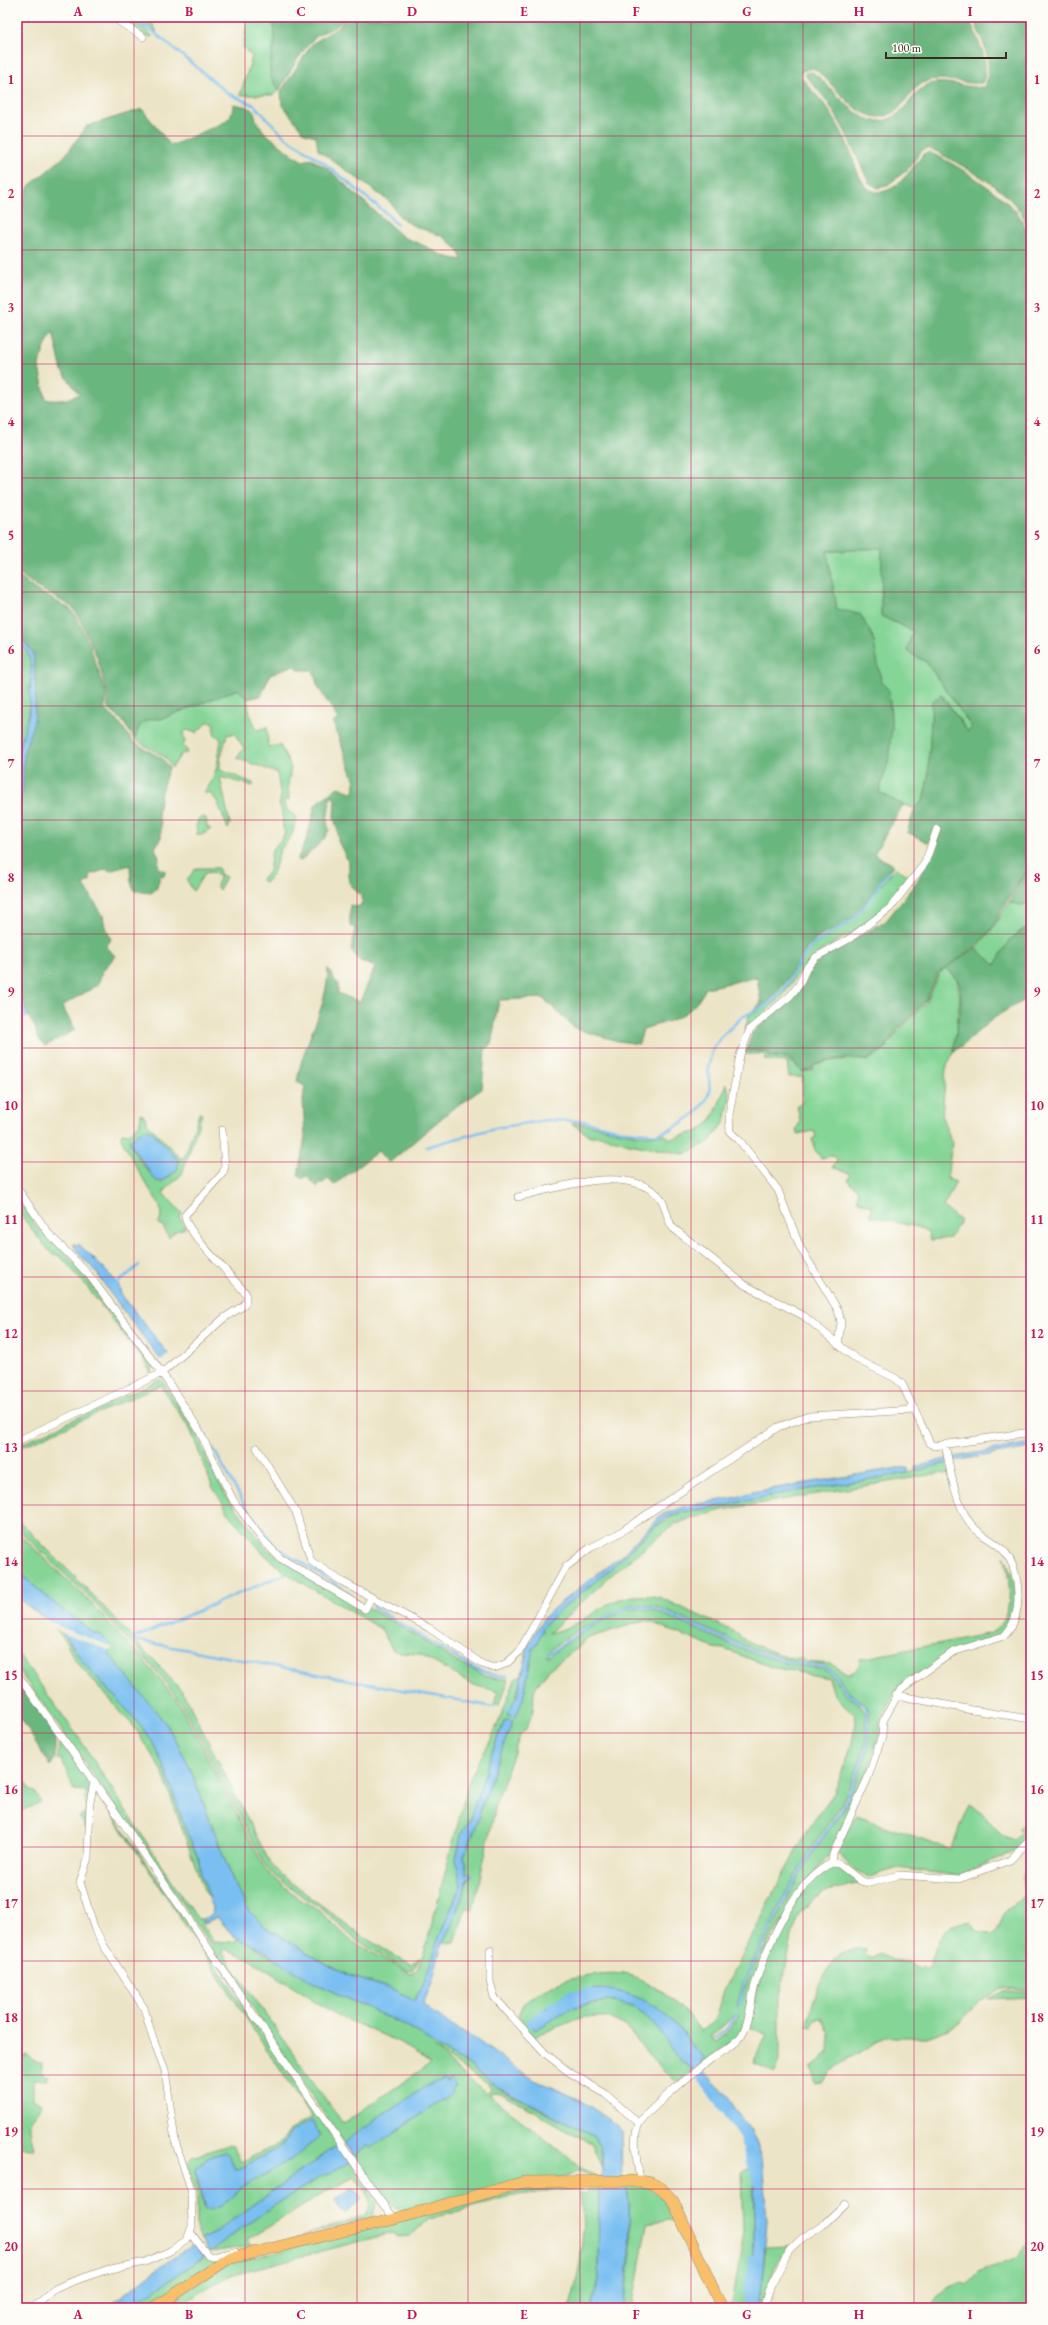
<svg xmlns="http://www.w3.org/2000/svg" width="1048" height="2325" font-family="'EB Garamond',serif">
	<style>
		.green { fill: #84d596; stroke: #60805a; fill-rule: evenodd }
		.forest { fill: #6bb67f; stroke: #53704e; fill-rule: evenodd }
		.water { fill: #7abff1; stroke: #5a7488 }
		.pier { fill: #ece4c6 }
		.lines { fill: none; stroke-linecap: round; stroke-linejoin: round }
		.stream { stroke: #7abff1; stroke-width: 2.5 }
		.canal { stroke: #7abff1; stroke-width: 8 }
		.street-casing { stroke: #948772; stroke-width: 8 }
		.primary-casing { stroke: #948772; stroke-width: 12 }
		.street { stroke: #fff; stroke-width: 7 }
		.primary { stroke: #f8bf6c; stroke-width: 11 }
		.grid { fill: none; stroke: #c2185b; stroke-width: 1; stroke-opacity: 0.55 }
		.neatline { fill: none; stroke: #c2185b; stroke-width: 1.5 }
		.grid-label { font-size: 13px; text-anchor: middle; font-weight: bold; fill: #c2185b }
	</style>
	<rect width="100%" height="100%" fill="#fdfcf7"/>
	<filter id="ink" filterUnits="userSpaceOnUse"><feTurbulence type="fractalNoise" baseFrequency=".025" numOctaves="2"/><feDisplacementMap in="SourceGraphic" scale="8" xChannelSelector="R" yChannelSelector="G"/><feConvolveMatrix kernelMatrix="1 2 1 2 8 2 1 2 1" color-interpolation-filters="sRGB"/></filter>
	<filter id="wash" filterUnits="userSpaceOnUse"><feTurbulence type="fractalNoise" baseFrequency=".012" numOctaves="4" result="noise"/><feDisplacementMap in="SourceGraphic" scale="16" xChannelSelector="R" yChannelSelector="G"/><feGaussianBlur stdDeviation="0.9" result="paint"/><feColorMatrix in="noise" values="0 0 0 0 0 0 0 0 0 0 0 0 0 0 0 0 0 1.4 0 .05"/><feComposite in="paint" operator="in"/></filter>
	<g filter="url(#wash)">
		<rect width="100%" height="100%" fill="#ece4c6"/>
		<path class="green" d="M115,17C123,17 152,30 152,37L144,35Z
			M127,17L146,25L152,23L157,32Z
			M250,17H270C287,44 256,66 279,90L273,95H240L252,57L243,47L246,27Z
			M882,548L881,616L913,631L907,651L926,662L972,727L968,732L942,695L932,701L928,778L923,801L915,808L903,805L879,792L888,763L889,691L881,681L873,637L837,609L826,552Z
			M17,638L28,653L31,666L29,713L18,763L17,792V709L20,671L17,655L20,653L17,650Z
			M238,689L247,699L250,714L257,730L267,727L268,747L280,745L291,768L288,785L289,801L286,798L284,802L287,810L297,817L292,835L280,850L273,875L265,883L261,879L269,872L272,849L281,841L285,833C280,823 285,814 279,804L281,798L277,773L237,758L244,748L234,733L227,735L220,760V770L253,783V786L220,777L230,824L228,829L217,801L210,793H203C218,778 218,758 221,739L214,734V722H208L196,733L187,730L183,733L185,741L183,747L187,750V753L181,754L172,768L165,757L135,740C138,724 144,717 161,719Z
			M202,817L206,818L207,827L211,829L202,835L197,834L196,826L199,818Z
			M196,868H218L221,875L226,877L219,890L217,887L219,876L212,872L205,873L193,891L187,880Z
			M896,868L911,877L883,911L860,928L816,954L800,971L782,997L745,1030L749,1015C791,998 787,973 814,945C825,934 842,931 853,920C870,904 879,884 896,868Z
			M1009,902L1021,905L1031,902V925L1017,933L995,965L976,948L991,931Z
			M945,968L957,979L960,997L954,1051L946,1068L942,1117L952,1143L947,1179L956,1182L943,1207L960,1221L950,1238L930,1240L928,1233L917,1227L870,1216L872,1207L857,1200L858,1190L848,1180L850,1174L832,1167L838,1160L832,1156L821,1158L815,1150L812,1139L816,1137L814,1131L798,1134L796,1130L800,1122L797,1105L802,1103L803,1077H789L787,1062L765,1060L764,1054H745V1051L767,1052L769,1057L786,1058L803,1072L811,1071L815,1065L831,1061L848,1059L867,1061L885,1049L898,1032L927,1002L939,974Z
			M727,1084L730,1097L725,1122L709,1142L684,1154L629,1144L602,1136H590L571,1123C598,1123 639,1141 664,1134L671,1139C680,1136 688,1134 696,1132C715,1125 719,1100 727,1084Z
			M141,1113L145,1117L148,1124L180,1158H184L199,1113L202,1114L182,1174L163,1193L182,1213L180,1217L185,1228L174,1232L169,1238L163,1226L158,1224L161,1218L160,1206L136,1167L121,1138L122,1133L129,1134L140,1123ZM130,1141L172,1174L161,1182C148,1175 134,1154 130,1141Z
			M17,1196L36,1226L66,1254L86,1277L152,1366L151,1374L147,1365L84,1283L60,1256L51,1253L37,1236L21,1215L17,1204Z
			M161,1379L198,1435L208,1462L226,1495L268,1550L402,1627L459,1663L486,1676L497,1679H509L499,1706L495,1705L498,1692L474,1685L419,1654L400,1653L393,1650L381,1629L287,1574L265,1555L231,1517L212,1486L190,1429L160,1385L17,1449V1446Z
			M946,1463L950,1475L941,1473L722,1510L676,1523L610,1576L549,1633C594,1625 604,1588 659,1597L739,1634L740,1637C753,1643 787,1661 801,1658L806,1662L831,1664L848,1674C857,1671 860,1668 860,1659L992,1633C1016,1614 1010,1581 1004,1555L1012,1575L1015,1593L1011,1622L1003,1634L973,1644L899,1687L880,1720L879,1735L865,1779L830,1854L815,1872L769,1943L746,2020L736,2039L701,2064L703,2057C688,2044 679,2026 664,2013C657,2007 647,2002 638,1998C602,1982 570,1993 539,2015L538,2021L532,2025L535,2030L570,2008L606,2001L616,2002L635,2008L648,2017L661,2031L680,2060L694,2070L676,2083L648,2054L627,2027L608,2017H584L541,2033L534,2038L518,2015C527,1984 593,1970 623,1974C650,1978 686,2008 700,2031L713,2023L717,2016L723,1993L763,1912L810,1826L834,1793L851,1748L856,1722L855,1715L834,1695L829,1678L771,1667L724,1649L714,1648L646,1620L585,1639L578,1648L549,1669L538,1684L534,1690L533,1712L525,1731L521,1733L497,1800L473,1910L466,1907L455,1942L442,1943L452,1925L468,1879L464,1856L474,1831L494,1769L512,1722L505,1720L492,1752L470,1819L462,1832L456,1859L461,1885L440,1934L423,1985L415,2002L394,1990L353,1977L330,1966L265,1927L250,1912L234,1883L188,1763L167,1725L108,1654L110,1645L100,1634H95L61,1609L17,1571V1532L96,1608L121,1638L135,1650L180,1704L266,1871L297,1897L322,1913L350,1940L411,1974L417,1970L425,1950L470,1777L491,1740L515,1680L522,1675L514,1704L523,1699L533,1649L543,1631L542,1628L555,1614L612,1568L650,1530L675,1515L784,1493L908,1473ZM634,1605L657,1607L743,1645L793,1661L807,1665L819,1664L827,1668L837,1674L847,1691L865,1704L869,1711V1739L866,1756L852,1791L844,1809L811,1855L783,1906L747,1982L739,2007L737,2006L744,1980L780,1904L808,1853L840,1807L848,1790L862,1755L866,1738L865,1712L857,1702L844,1693L834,1677L826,1671L818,1668L792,1665L741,1649L655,1611C648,1610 641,1608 634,1609C611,1612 568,1641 550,1656H547C551,1641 618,1609 634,1605ZM737,2013L739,2015L728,2032L717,2041L713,2040L712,2036Z
			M17,1519L86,1588L183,1692L270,1863L280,1874L362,1936L407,1963L412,1965L420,1958L413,1970L408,1971L352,1937L324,1910L299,1894L268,1870L182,1703L137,1648L123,1636L98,1606L17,1528Z
			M51,1623L68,1639L82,1661L130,1713L152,1741L166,1772L185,1828L199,1861L201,1874L211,1901L204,1890L161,1769L135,1728L74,1659L67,1643Z
			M17,1652L79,1738L184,1900L198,1919H203V1927L213,1941L233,1942L239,1938L319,1985L404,2025L430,2041L437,2048L468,2064L488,2079L492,2085L594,2136L601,2146L602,2168L592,2144L504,2094L495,2092L489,2095L584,2170L601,2177L593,2178L580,2171L567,2177L402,2211L382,2199L355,2158L363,2148L400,2129L453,2091L451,2088L456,2086L443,2079L425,2087L344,2143C236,1984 130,1823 17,1668ZM225,1949L248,1958L338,2016L399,2042L431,2063L343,2124L222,1952ZM434,2049L488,2084L490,2089L486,2094Z
			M59,1736L87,1781L90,1794L87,1829L79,1817L86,1812V1791L74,1790L61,1758L58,1760Z
			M17,1767L30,1789L35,1792L41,1802L17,1813Z
			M96,1789L338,2145L214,2233L201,2240L196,2229V2193L188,2162L193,2156L229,2145L233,2146L241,2162L283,2142L290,2129L312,2118L100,1796L93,1798ZM289,2135L312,2143L268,2173L242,2187L221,2206H203C196,2174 186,2157 229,2155L235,2169H239L286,2144Z
			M969,1804C973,1807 978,1810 982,1813C993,1822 999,1839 1014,1840L1023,1831L1018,1830L1031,1817V1835L1012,1854L990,1861L960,1876L898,1868L869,1877L855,1870L836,1852L856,1816L951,1849Z
			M1028,1862H1031V1990L1007,1987L1000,1989L982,2000L961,2021L949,2029L927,2037H884L837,2066L822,2082L815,2083L810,2068L828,2054L829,2034L821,2018L815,2019L813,2026L808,2025C814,1996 826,1943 866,1949L865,1954L872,1957L879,1954L892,1960L909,1962L917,1969L928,1967C937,1945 942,1920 970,1922L976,1931L995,1934L1005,1912L1025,1895L1023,1877Z
			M835,1865L860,1883L827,1891L812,1900L800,1914L793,1932L780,1997V2061L775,2073L753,2063L767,2035L750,2027C754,2010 756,1992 761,1976C773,1941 800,1880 835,1865Z
			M1007,1990L1031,1992V1997L988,1999Z
			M27,2055L36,2062H42V2073L49,2076L47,2080L33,2079V2100L42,2103C40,2109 38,2111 34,2116C26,2125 32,2138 34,2148L17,2147V2060Z
			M350,2162L376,2202L373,2218L302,2236L366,2216C376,2201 363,2188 354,2176L246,2240L252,2246L209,2252C253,2219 300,2186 350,2162Z
			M753,2167L754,2239L747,2308H726L725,2305L732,2304L744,2233L742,2172Z
			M599,2183L598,2279L592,2308H569C581,2270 586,2233 580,2193L587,2194L588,2189L594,2188Z
			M626,2183C663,2183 664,2196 682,2224L669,2220L647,2224L632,2308H623L631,2253L629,2203Z
			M566,2185L576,2188L518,2195L429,2219L410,2236L399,2237L392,2233L230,2275L200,2292L178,2308H161L224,2266L236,2262L521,2190Z
			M1031,2240V2308H931C936,2294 949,2286 962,2281L967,2284L978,2272L1015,2258Z
			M789,2246L775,2267L762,2308H758L766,2247Z
			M204,2257L210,2260L226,2257L149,2308H127Z"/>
		<path class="forest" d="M270,17H345C340,27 326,30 317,36C301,49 290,73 279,90C256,67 286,43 270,17Z
			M347,17H968L970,19C976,39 992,62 982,83C965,85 941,75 927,81C913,86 907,102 896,111C863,134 836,83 813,68L802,71L801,76C808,87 817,95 825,105C834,118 843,133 849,148C855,161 859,191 878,192C899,192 912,167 924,154L928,152C952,161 1010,198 1022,220C1027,229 1028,240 1031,250V867L1019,880L990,931L975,947L938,973L926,1001L897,1031L884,1049L867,1060L848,1058L831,1060L815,1064L810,1070L803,1071L787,1057L770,1056L768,1051L746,1050L753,1032L795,996L815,962L886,921L918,880L934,847L941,828L935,826L929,843L907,832L915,808L923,801L928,778L932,701L941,695L968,732L972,727L926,662L907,651L913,631L881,616L882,548L827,551L837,609L860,614L873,637L881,681L889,691L892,728L888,763L879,792L903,805L874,854L894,866C878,883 868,903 851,919C840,929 823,932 812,943C786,972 788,994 750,1013L761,1003L757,977L706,988C690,1018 673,1020 643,1029L639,1044L618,1041L576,1029L543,998L499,1000L491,1045L485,1050L482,1089L451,1110L389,1163L378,1151L334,1185L328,1179L317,1187L306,1176L303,1179L298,1175L305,1137L303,1100L305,1086L297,1082C303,1042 328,1008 328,968L334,979L338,983V993L360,1002L375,967L360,961L351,950L355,928L350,926V905L359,907L363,901L361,896L349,883V863L338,841V831L334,818L335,797L330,798L327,823L329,830L324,839L301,861L297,860L307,838L315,805L338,787L354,793L355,781L333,723L338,719L318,687L313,670H298L294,666C284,667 279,673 270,675L261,696L247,699L238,689L161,719C144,717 138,724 135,740L122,720L107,708L109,700L97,657L77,614L72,607L35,586L17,571V218L29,186L64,157L87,126L142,109L171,146L225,122L231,115L234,104L248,107L254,112L256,120L264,132L291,154L303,161L311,159L327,168L403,237L427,247L443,256L462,260L458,250L444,237L412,225L401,218L390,202L318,150L316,136L304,133L282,104L281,91L312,44L340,26ZM53,332L62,371L79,394C69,399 58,402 46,399C45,396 39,368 39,366C40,359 49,336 53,332Z
			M973,17H1031V234C1020,192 970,171 936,151L928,148L922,150L907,170L886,186L878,188L869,183L845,131L828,102L805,75L806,73L812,72C836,88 865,141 899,113C910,105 916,88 930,84C945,79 967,89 984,87C996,64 981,39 973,17Z
			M17,575L34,589L70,609L75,615L90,646L105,691L107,700L104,709L119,722L133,742L163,759L169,768L161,791L158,815L161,823V837L155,848L159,858L158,868L165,871V873L163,876L160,875L157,888L151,893L135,891L131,882L130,865L109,871L106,869L90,875V881L83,884L103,915L104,922L111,940L106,946L115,956L102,972L98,985L62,1006L75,1030L45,1046L37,1037L35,1027L28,1016L17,982V809L23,792L24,751L34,721L36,691L33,653L17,633Z
			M1031,868V902L1021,905L1009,902L1020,880Z
			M1031,925V997C1018,1004 1005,1010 993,1019C979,1029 969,1042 954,1051C954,1032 967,996 957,979C955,975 949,971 945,968L976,948L995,965L1009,940Z
			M17,1681L55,1730V1759L50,1766L21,1718L17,1722Z"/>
		<path class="water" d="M17,633L33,653L36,691L34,721L24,751L23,792L17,809L18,754L29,713L31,666L28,653L17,638Z
			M17,982L28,1016L21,1018L17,1001Z
			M144,1129L152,1131L179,1161L177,1170L161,1182L156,1181L132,1147L130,1140Z
			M73,1244L80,1245L118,1283L121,1294L168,1354L161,1360L110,1293L95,1270L79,1254Z
			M1031,1443V1448L954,1461L915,1471L916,1467L949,1458Z
			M898,1468H908V1473L784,1493L728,1505L681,1512L666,1518L650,1530L612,1568L555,1614L542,1628L543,1631L533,1649L523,1699L516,1717L507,1715L518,1694L527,1650L532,1638L543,1619L555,1607L622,1555L661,1515L686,1506L738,1497L752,1492Z
			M17,1571L61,1609L95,1634H100L111,1645L109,1654L167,1725L188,1763L234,1883L250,1912L265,1927L330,1966L353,1977L394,1990L415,2001L423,1985L440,1934L461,1885L456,1859L462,1832L470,1819L492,1752L505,1720L513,1721L494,1769L474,1831L464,1856L467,1875L471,1873L473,1875L468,1879L452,1925L442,1943L432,1982L423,2004L432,2013L475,2039L521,2072L539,2082L579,2099L617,2125L621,2131L622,2179H600C604,2164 604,2147 594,2136L500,2088L495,2087L488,2079L468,2064L437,2048L430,2041L404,2025L319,1985L275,1960C267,1948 246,1945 234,1936C228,1931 223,1923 217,1917L205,1923L203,1919L212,1914L213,1908L201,1874L199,1860L185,1828L166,1772L152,1741L130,1713L82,1661L68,1639L51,1623L17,1598Z
			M598,1989C622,1990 645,1998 664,2013C679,2025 688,2044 703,2057L701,2064L694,2070L680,2060L653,2022L635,2008L616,2002L606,2001L570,2008L535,2030L532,2025L537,2021L536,2018C550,2002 577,1992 598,1989Z
			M704,2071L728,2097L744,2123L752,2129L762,2158L767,2221L763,2269L758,2308H747L754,2239V2178L750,2148L738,2125L698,2075Z
			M443,2079L446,2082L451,2079L456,2086L451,2088L453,2092L371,2148L368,2146L359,2152L355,2158L344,2143L350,2137L425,2087Z
			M312,2121L320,2135C299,2158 270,2171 243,2187C230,2195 223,2211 205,2210L196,2172L197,2166L211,2156L225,2152L229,2155L235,2169H239L285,2144L291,2131Z
			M338,2145L350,2162C300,2186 253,2219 209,2252L201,2240L214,2233Z
			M599,2183H626L629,2203L630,2253L623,2308H592L598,2279Z
			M350,2190H355L362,2199L347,2212L341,2210L335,2199Z
			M196,2243L204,2257L127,2308H107L167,2262Z"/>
		<path class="pier" d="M31,1611L65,1629L112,1647L111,1651L60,1632Z"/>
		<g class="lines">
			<path class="stream" d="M124,17L150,29L229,94L254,105L285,137L323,162L387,214L397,225
				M426,1147L495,1128L547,1120L583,1121L625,1131L657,1134L672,1129L696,1113L706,1100L710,1091L708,1068L713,1048L722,1036L742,1017L765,1006L774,999L784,989L799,962L815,943L851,921L871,899L882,880L889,872
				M118,1283L139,1265
				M213,1448L246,1507L274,1545L351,1594
				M285,1574L134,1638L135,1640L494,1707
				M373,1607L475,1669L497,1676H507
				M549,1654C567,1640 612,1609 635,1607C642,1606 649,1608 656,1609L742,1647L792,1663L819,1666L826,1669L835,1675L846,1692L864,1705L867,1711L868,1738L864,1755L850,1791L842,1809L810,1854L781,1905L745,1981L739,2006
				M505,1709H510
				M715,2038L726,2030L737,2014"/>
			<path class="canal" d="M553,2006L570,1995L590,1993
				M531,2022L544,2013
				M701,2077L743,2136L756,2182
				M747,2308L752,2259"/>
		</g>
	</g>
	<g filter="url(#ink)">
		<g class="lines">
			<defs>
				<path id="street" d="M112,17L143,37
					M17,1188L49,1234L89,1275L162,1373L198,1428L233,1500L261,1538L280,1558L365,1609L371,1598
					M518,1197C557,1188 624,1164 658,1195C667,1204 666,1219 673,1228L745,1285L804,1316L856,1359L895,1378L902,1384L930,1443L934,1446L1031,1432
					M838,1345L841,1322L838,1310L800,1247L778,1190L739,1140L730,1132L729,1115L740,1055L750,1029L790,996L799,985L807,967L816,957L849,939L890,908L925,863L937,829
					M17,1441L162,1373L224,1318L243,1306L246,1301V1294C235,1278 183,1230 185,1215L223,1173L225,1167L222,1130
					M257,1448L296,1512L311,1561L341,1581L429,1628L482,1664L494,1668L500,1666L507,1663L519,1652L566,1567L590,1548L616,1535L778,1427L809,1416L915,1410
					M17,1674L117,1814L379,2199L395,2219
					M896,1695L972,1710L1031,1719
					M832,1863L833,1854L867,1780L882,1736L883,1721L901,1689L953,1652L1004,1636C1024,1617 1021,1573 1005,1552C995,1540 979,1536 970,1523C955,1502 950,1469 945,1444
					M490,1950V1981L494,1997L546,2054L569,2072L604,2093L639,2123
					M640,2181C638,2164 631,2140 639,2124C644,2113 699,2068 711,2059C722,2051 734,2047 742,2035C751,2020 750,2002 755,1985C766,1948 795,1879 832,1863L839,1864L861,1881L869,1883L899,1875L959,1879L1010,1860L1031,1839
					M191,2233L208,2256L213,2257L235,2252
					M33,2308L55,2289L68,2283L106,2270L145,2262L170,2251L187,2240L192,2226L191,2189L175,2141L165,2070L153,2039L144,2008L104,1946L94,1927L80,1882L88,1858L90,1802L94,1782
					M764,2308L768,2291L789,2251L801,2239L823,2225L845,2204"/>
				<path id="primary" d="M154,2308L228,2259L256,2252L395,2219L524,2182L640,2181L651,2183L661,2188L673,2201L722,2308"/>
			</defs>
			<use href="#street" class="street-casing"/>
			<use href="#primary" class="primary-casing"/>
			<use href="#street" class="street"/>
			<use href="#primary" class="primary"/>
		</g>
	</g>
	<path class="grid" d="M134,17V2308M245,17V2308M357,17V2308M468,17V2308M580,17V2308M691,17V2308M803,17V2308M914,17V2308M17,136H1031M17,250H1031M17,364H1031M17,478H1031M17,592H1031M17,706H1031M17,820H1031M17,934H1031M17,1048H1031M17,1162H1031M17,1277H1031M17,1391H1031M17,1505H1031M17,1619H1031M17,1733H1031M17,1847H1031M17,1961H1031M17,2075H1031M17,2189H1031"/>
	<rect width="1048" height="2325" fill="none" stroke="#fdfcf7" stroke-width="44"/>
	<path d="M886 52v6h120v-6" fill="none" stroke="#3b2a1e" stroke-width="2"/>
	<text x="892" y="52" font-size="12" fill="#3b2a1e" stroke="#fdfcf7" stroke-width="3" paint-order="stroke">100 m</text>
	<rect x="22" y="22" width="1004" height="2281" class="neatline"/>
	<g class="grid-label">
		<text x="78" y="16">A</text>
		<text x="189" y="16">B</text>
		<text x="301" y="16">C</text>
		<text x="412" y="16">D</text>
		<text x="524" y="16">E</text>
		<text x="636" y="16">F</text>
		<text x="747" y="16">G</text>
		<text x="859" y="16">H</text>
		<text x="970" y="16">I</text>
		<text x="11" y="84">1</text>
		<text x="1037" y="84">1</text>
		<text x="11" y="198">2</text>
		<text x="1037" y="198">2</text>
		<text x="11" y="312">3</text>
		<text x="1037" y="312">3</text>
		<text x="11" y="426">4</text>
		<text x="1037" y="426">4</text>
		<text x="11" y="540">5</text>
		<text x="1037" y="540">5</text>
		<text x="11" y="654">6</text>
		<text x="1037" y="654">6</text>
		<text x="11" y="768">7</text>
		<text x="1037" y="768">7</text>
		<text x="11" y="882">8</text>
		<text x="1037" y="882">8</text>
		<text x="11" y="996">9</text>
		<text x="1037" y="996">9</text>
		<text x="11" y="1110">10</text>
		<text x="1037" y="1110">10</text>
		<text x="11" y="1224">11</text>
		<text x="1037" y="1224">11</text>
		<text x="11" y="1338">12</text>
		<text x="1037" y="1338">12</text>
		<text x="11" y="1452">13</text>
		<text x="1037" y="1452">13</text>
		<text x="11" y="1566">14</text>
		<text x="1037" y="1566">14</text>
		<text x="11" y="1680">15</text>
		<text x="1037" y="1680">15</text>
		<text x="11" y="1794">16</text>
		<text x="1037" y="1794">16</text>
		<text x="11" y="1908">17</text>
		<text x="1037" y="1908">17</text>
		<text x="11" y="2022">18</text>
		<text x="1037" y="2022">18</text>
		<text x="11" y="2136">19</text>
		<text x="1037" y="2136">19</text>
		<text x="11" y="2251">20</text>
		<text x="1037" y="2251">20</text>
		<text x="78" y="2319">A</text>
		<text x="189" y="2319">B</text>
		<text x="301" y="2319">C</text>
		<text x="412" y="2319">D</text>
		<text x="524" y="2319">E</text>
		<text x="636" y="2319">F</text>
		<text x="747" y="2319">G</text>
		<text x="859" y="2319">H</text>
		<text x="970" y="2319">I</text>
	</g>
</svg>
